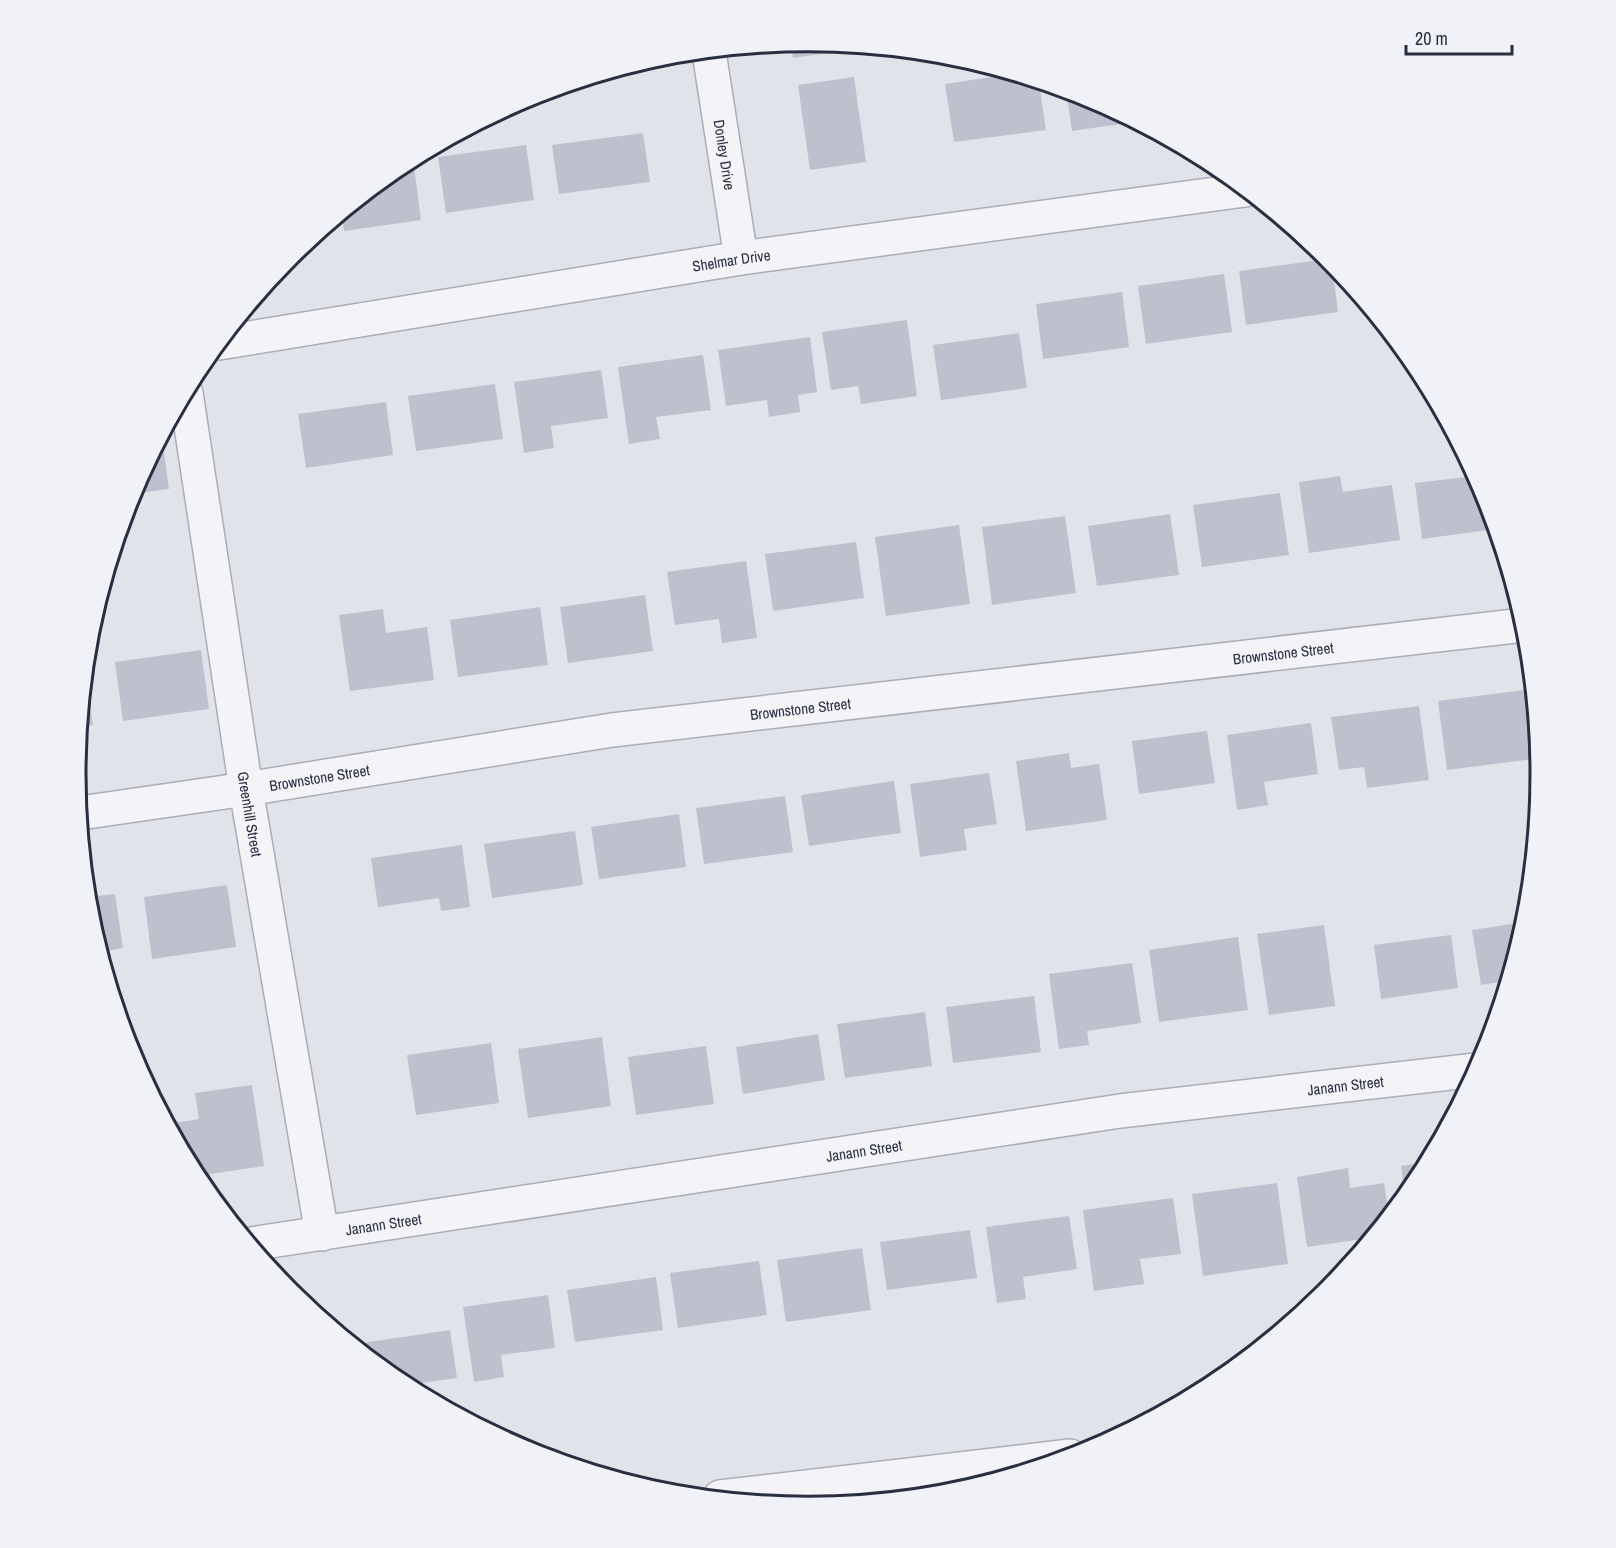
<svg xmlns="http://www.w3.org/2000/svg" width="1616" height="1548" font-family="'Archivo Narrow',sans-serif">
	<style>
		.building { fill: #bec1cd }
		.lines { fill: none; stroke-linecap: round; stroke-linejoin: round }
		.minor-casing { stroke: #aaadb7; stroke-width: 36 }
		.minor { stroke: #f4f4f8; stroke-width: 33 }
		.labels { text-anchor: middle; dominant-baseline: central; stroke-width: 6; stroke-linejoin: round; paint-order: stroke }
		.street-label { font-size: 15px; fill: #292e41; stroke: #f0f2f7 }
		.rim { fill: none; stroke: #292e41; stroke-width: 3 }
	</style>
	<rect width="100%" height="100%" fill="#e1e3ea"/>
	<path class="building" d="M808,42L862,47V48L793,58L791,44Z
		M1011,74L1039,83L1046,130L954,142L945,84Z
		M854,77L866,162L810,170L798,85Z
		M1066,91L1088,98L1134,122L1072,131Z
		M643,133L650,182L559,194L552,145Z
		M526,145L534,200L446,213L438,157Z
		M413,159L421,220L344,231L342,214L402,165Z
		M1327,259L1332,264L1338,312L1246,325L1239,271Z
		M1224,274L1232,332L1146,344L1138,286Z
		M1122,292L1129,347L1043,359L1036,304Z
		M907,320L917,396L861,404L858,386L831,390L822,332Z
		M1019,333L1027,388L941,400L933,345Z
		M810,337L817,392L798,395L800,412L769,417L767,400L726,406L718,350Z
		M703,355L711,410L656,417L660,439L629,444L618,367Z
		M601,370L608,418L551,426L554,448L524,453L514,382Z
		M495,384L503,439L416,451L408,396Z
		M386,402L393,455L306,468L298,414Z
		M162,438L169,489L132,494L135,518L124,519L132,494Z
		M1340,476L1343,492L1392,485L1400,540L1309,553L1299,482Z
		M1475,476L1483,492L1488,530L1422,539L1415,483Z
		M1280,493L1289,555L1202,567L1193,505Z
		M1170,514L1179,575L1097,586L1088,526Z
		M1065,516L1076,593L992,605L982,527Z
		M959,525L970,604L886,616L875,537Z
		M856,542L864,598L773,611L765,554Z
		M746,561L757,638L722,643L719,619L675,625L667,572Z
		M645,595L653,651L568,663L560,607Z
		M540,607L548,665L458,677L450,620Z
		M383,609L386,633L427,627L434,680L350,691L339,615Z
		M201,650L209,709L123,721L115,662Z
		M85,678L93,725L81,727Z
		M1524,690L1533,759L1447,770L1438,701Z
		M1419,706L1429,780L1367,788L1364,767L1339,770L1331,717Z
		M1311,723L1318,774L1264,782L1268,805L1237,810L1227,735Z
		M1207,731L1215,783L1139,794L1132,741Z
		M1069,753L1071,768L1099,764L1107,820L1026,831L1016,761Z
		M989,773L997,824L964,829L967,850L920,857L910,784Z
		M894,781L901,833L809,846L801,795Z
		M785,796L793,852L704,864L696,808Z
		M679,814L686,867L599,879L591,827Z
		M575,831L583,885L492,898L484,844Z
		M462,845L470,907L441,911L439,898L378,907L371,858Z
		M227,885L236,947L152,959L144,897Z
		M115,894L123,948L101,952L90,916L88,897Z
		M1524,922L1507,981L1481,985L1472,930Z
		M1324,925L1335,1006L1269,1015L1257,934Z
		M1451,935L1458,988L1381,999L1374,945Z
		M1238,937L1248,1010L1159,1022L1149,950Z
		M1132,963L1141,1023L1087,1031L1089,1045L1059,1049L1049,974Z
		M1034,996L1041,1052L953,1063L946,1007Z
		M925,1012L932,1066L845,1078L837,1024Z
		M818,1034L825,1080L743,1094L736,1047Z
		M602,1037L611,1106L528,1118L518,1049Z
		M491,1043L499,1103L416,1115L407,1055Z
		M706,1046L714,1104L636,1115L628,1057Z
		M252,1085L264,1166L197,1176L177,1138L174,1123L199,1119L195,1093Z
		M1427,1162L1416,1181L1405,1195L1401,1166Z
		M1348,1168L1350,1188L1384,1183L1389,1215L1370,1238L1307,1247L1297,1177Z
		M1277,1183L1288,1264L1203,1276L1192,1194Z
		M1173,1198L1181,1254L1140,1259L1144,1284L1094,1291L1083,1210Z
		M1069,1216L1077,1269L1023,1277L1026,1299L997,1303L986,1227Z
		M970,1230L977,1278L887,1290L880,1242Z
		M862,1248L871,1310L786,1322L777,1260Z
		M759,1261L767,1315L678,1328L670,1273Z
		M656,1277L663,1330L575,1342L567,1290Z
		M548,1295L555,1348L501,1355L504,1377L474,1382L463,1307Z
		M450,1330L457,1378L406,1385L363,1351L362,1343Z"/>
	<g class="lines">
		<defs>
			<g id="minor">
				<path id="s1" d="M709,52L741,258"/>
				<path id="s2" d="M219,343L741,258L1245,190"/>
				<path id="s3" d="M186,393L246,789L322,1234"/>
				<path id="s4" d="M80,813L246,789L612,730L1524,625"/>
				<path id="s5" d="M251,1244L1120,1111L1476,1070"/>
				<path d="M720,1497L1070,1456"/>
			</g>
		</defs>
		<use href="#minor" class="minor-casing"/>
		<use href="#minor" class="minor"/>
	</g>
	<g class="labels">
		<g class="street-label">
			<text stroke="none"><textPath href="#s1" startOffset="104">Donley Drive</textPath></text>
			<text stroke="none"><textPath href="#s2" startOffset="519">Shelmar Drive</textPath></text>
			<text stroke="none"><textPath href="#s4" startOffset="1214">Brownstone Street</textPath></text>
			<text stroke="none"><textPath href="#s4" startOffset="728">Brownstone Street</textPath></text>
			<text stroke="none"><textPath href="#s4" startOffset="242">Brownstone Street</textPath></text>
			<text stroke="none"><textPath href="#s3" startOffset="426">Greenhill Street</textPath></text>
			<text stroke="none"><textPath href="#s5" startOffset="1106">Janann Street</textPath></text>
			<text stroke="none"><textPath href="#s5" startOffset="620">Janann Street</textPath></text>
			<text stroke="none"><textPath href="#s5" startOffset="134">Janann Street</textPath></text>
		</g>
	</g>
	<path d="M0 0H1616V1548H0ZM86 774a722 722 0 1 1 1444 0a722 722 0 1 1-1444 0Z" fill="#f0f2f7" fill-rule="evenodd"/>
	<path class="rim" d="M86 774a722 722 0 1 1 1444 0a722 722 0 1 1-1444 0Z"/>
	<path d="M1406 45v9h106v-9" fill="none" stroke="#292e41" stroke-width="3"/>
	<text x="1415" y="45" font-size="18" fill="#292e41" stroke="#f0f2f7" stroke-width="4.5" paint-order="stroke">20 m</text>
</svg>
